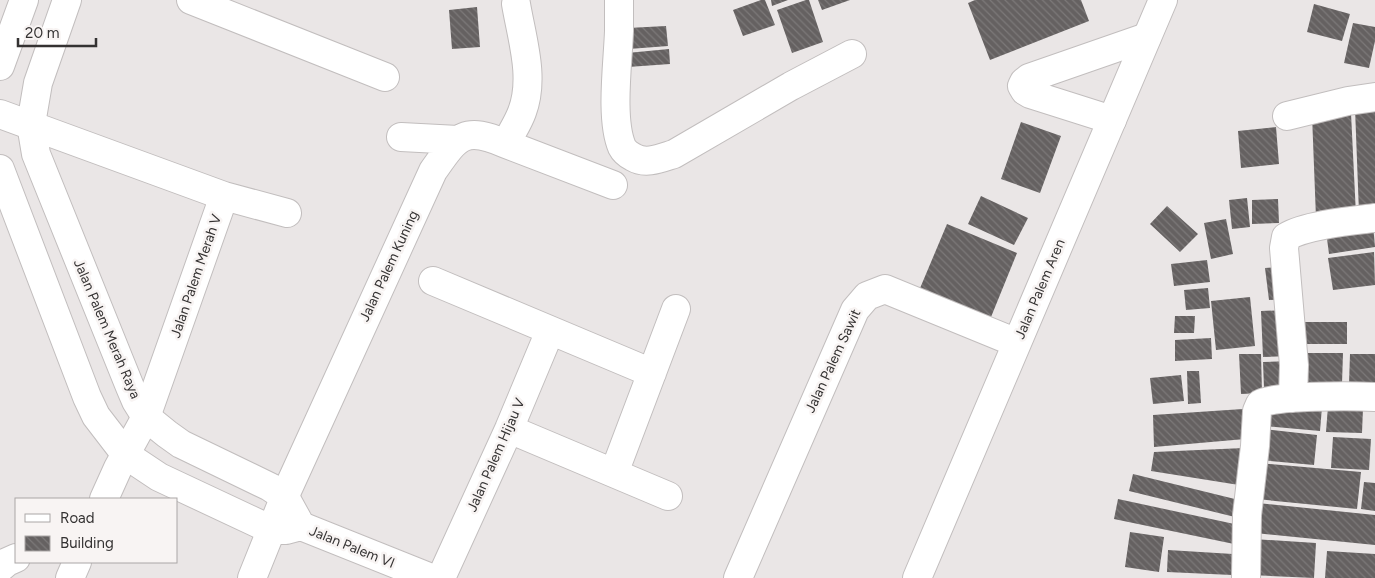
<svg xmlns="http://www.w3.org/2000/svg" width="1375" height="578" font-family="Figtree,sans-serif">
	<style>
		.building { fill: url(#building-back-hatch) }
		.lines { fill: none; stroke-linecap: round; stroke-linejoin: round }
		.minor-casing { stroke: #c2bebe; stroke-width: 30 }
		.tertiary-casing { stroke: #c2bebe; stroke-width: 30 }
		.minor { stroke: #fff; stroke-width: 28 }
		.tertiary { stroke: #fff; stroke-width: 28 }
		.labels { text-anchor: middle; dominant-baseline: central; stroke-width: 5; stroke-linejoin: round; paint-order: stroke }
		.street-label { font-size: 14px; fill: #343232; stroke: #f8f4f3 }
	</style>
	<defs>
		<pattern id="building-back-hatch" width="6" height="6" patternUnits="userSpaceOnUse" patternTransform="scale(1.25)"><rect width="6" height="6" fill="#656161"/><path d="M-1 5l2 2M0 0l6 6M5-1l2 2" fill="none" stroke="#7c7979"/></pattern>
	</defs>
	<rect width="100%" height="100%" fill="#eae6e6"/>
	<path class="building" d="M761,0H765L775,25L743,36L733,10Z
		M771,0H788L772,6Z
		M806,0H809L823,42L792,53L777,10Z
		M818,0H850L822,10Z
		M975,0H1081L1089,21L990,60L968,3Z
		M1314,4L1350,14L1342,41L1307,32Z
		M477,7L480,47L452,49L449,10Z
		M1353,23L1375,27V41L1369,68L1344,63Z
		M666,26L668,46L629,49L628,28Z
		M669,49L670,64L628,67L627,53Z
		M1375,107V212L1359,213L1355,108Z
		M1351,113L1356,215L1316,218L1312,115Z
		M1021,122L1061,136L1040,193L1001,179Z
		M1276,127L1279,164L1241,168L1238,131Z
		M981,196L1028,218L1014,245L968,224Z
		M1247,198L1250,227L1232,229L1229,200Z
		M1278,199L1279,223L1252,224V200Z
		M1167,206L1198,234L1180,252L1150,224Z
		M1226,219L1233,254L1211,259L1204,223Z
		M947,224L1017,253L989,322L918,293Z
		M1373,224L1375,247L1329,254L1326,231Z
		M1374,252L1375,285L1333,290L1328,258Z
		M1207,260L1210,282L1174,286L1171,264Z
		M1283,267L1287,299L1269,300L1265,268Z
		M1208,288L1210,308L1186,310L1184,290Z
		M1250,297L1255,346L1216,350L1211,301Z
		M1287,310L1289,356L1263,357L1261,311Z
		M1175,316H1195L1194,333H1174Z
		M1302,322H1347V344H1301Z
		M1211,338L1212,359L1175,361V340Z
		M1298,353H1343L1342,384H1298Z
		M1239,354H1261L1262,393L1241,394Z
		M1350,354H1375V385L1349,384Z
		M1291,361V388H1264L1263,362Z
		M1187,371H1199L1201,403L1188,404Z
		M1181,375L1184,401L1153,404L1150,378Z
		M1267,403L1322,407L1320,431L1265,426Z
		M1328,406L1363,408L1362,433L1326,432Z
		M1243,409L1245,439L1154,447L1153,415Z
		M1264,429L1317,435L1314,465L1260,460Z
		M1333,437L1371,439L1369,470L1331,468Z
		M1244,448L1239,485L1151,471L1154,452Z
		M1259,463L1361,472L1357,509L1256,499Z
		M1133,474L1243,501L1239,518L1129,491Z
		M1364,482L1375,483V511L1361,509Z
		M1118,499L1239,525L1234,544L1114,519Z
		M1258,503L1375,515V545L1255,533Z
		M1130,532L1164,537L1159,572L1125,567Z
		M1253,539L1316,543L1314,578L1251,575Z
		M1168,550L1233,554L1232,575L1167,572Z
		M1327,551L1375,554V578H1325Z"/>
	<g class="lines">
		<defs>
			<path id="minor" d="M191,0L385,77
				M619,0C619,10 619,21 619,31C618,62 610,119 622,147C624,151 629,155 633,157C646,165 661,158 674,154L791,86L852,54
				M0,114L224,196
				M1287,116L1348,101L1375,97
				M1112,120L1030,94L1025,91L1022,86L1024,82L1029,78L1147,37
				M401,137L458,140
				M506,144L613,185
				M433,281L652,373
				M1293,398L1294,365L1284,248L1286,237C1306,225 1350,221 1375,218
				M509,429L668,496
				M614,473L676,309
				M104,499L118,468L146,417L224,196L287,213
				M0,568L7,562L16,558
				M70,578L77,562
				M252,578L287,491L433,171C457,137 463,125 506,144C511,133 518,123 522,112C535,78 522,39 516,4
				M441,578L509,429L550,331
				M1246,578L1247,515L1255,446L1257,411L1260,404C1275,395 1354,396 1375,397"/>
			<path id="tertiary" d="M67,0L38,83L31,124L36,154L130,387L136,401L146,417L167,434L181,444L270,487L285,497L301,526
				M0,66L24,0
				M0,169L87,397L96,416L126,455L159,477L272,530H286L301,526
				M301,526L431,578
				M738,578L855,310L867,296L885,289L1017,343
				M917,578L1163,0"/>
		</defs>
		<use href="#minor" class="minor-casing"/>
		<use href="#tertiary" class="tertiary-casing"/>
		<use href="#minor" class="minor"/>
		<use href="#tertiary" class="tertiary"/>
	</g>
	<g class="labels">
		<g class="street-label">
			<text transform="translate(389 266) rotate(-65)">Jalan Palem Kuning</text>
			<text transform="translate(196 276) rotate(-71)">Jalan Palem Merah V</text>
			<text transform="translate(1040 289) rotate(-67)">Jalan Palem Aren</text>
			<text transform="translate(107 329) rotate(67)">Jalan Palem Merah Raya</text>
			<text transform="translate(833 361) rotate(-65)">Jalan Palem Sawit</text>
			<text transform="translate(496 455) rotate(-66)">Jalan Palem Hijau V</text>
			<text transform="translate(352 547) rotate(22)">Jalan Palem VI</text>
		</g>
	</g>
	<rect x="15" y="498" width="162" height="65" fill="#f8f4f3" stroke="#aaa6a6"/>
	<rect x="25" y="514" width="25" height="8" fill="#ffffff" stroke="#aaa6a6"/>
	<text x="60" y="523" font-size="15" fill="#343232">Road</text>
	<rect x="25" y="536" width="25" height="15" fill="url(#building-back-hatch)" stroke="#aaa6a6"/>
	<text x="60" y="548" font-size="15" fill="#343232">Building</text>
	<path d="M18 38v8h78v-8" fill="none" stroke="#343232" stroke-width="2.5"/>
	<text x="25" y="38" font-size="15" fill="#343232" stroke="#f8f4f3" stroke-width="4" paint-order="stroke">20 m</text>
</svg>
